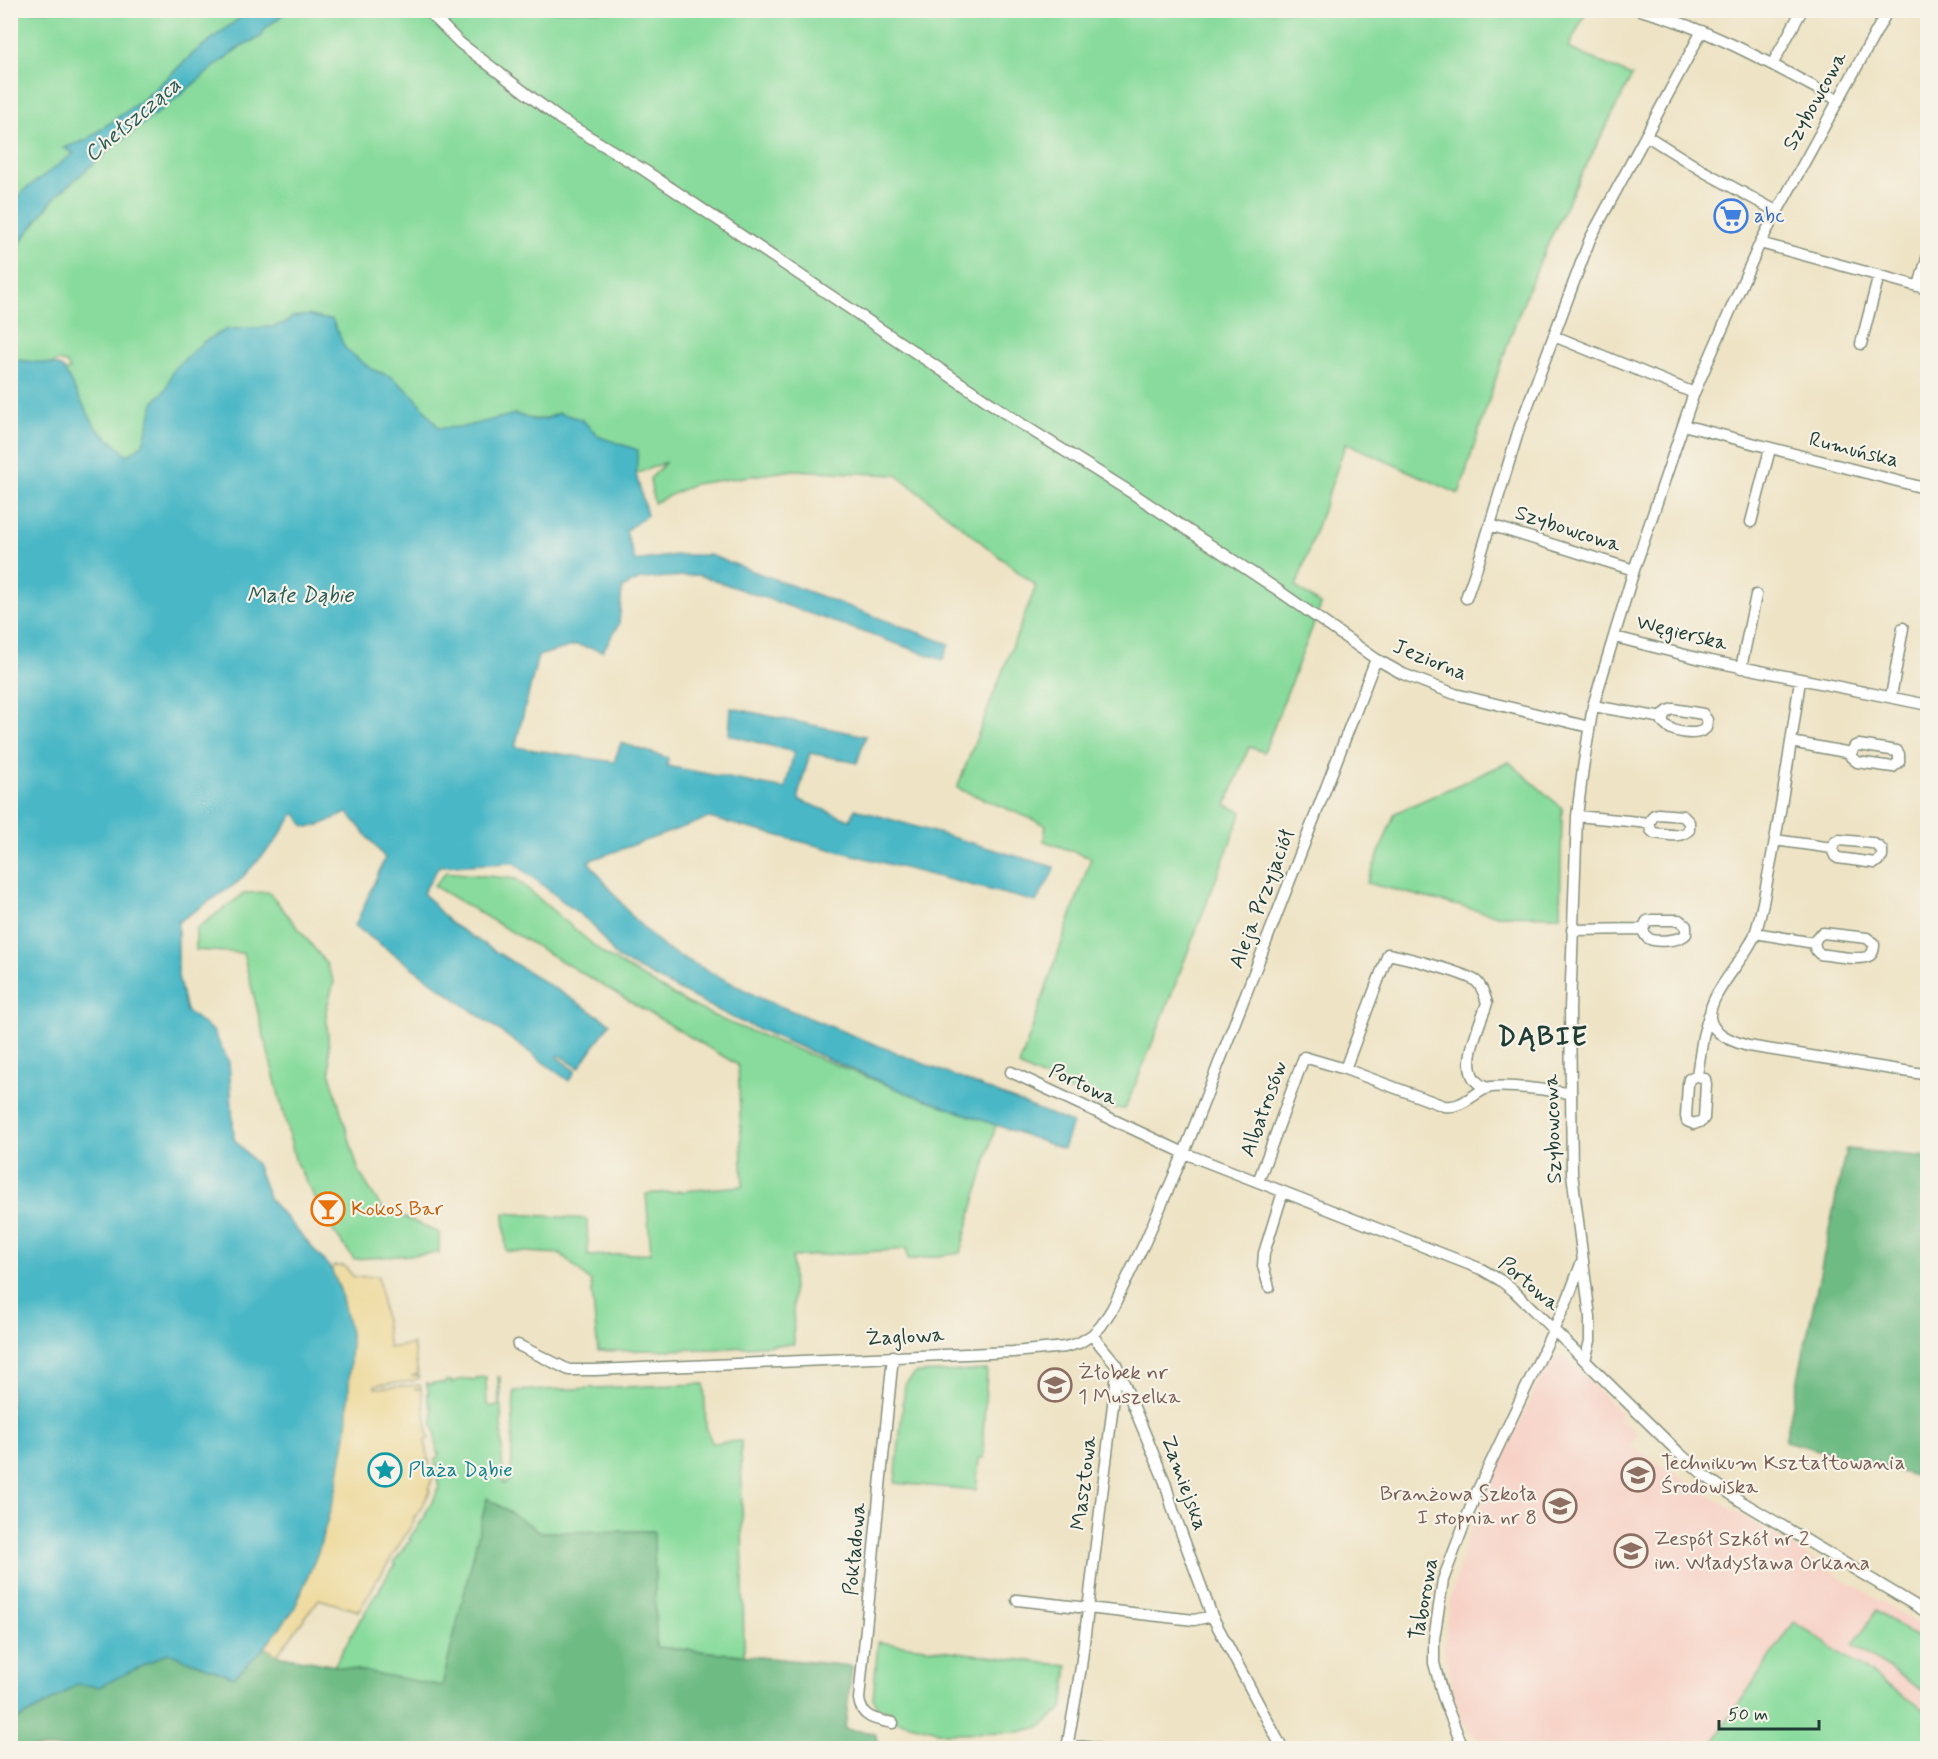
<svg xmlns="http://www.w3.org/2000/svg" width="1938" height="1759" font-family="Mynerve,sans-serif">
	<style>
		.built { fill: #f7d1c6 }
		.green { fill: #88db9c; stroke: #548c68; stroke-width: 1.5 }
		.forest { fill: #6ebb84; stroke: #467c5c; stroke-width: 1.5 }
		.sand { fill: #eeda9e; stroke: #868c69; stroke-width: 1.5 }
		.water { fill: #4ab7c6; stroke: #347a7d; stroke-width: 1.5 }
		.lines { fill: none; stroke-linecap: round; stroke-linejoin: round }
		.minor-casing { stroke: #86907c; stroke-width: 13 }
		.minor { stroke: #fff; stroke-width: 10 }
		.labels { text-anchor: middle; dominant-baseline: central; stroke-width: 4.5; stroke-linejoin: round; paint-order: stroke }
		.street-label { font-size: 21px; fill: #1f3d34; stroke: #f7f3e8 }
		.shop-label { font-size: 21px; fill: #366cbe; stroke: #f7f3e8; text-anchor: start }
		.food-label { font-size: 21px; fill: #c56008; stroke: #f7f3e8; text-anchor: start }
		.education-label { font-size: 21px; fill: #785e54; stroke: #f7f3e8; text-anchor: start }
		.culture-label { font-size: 21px; fill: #0d838f; stroke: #f7f3e8; text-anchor: start }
		.water-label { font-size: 22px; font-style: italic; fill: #2a5c58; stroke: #f7f3e8 }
		.district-label { font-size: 27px; font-weight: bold; letter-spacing: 1.5px; fill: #1f3d34; stroke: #f7f3e8 }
	</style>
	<rect width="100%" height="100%" fill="#f7f3e8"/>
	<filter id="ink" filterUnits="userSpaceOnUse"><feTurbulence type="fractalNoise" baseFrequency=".0167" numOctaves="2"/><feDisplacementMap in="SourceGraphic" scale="12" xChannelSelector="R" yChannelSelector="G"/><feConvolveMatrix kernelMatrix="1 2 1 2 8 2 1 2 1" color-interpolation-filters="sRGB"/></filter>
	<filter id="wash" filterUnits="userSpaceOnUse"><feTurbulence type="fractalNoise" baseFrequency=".008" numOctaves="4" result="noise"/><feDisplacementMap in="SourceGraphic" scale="24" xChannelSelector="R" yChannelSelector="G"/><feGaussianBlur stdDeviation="1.35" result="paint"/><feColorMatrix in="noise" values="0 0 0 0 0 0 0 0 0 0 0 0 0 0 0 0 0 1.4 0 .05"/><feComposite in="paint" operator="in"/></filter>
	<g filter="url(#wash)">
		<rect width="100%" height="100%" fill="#eee3c5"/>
		<path class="built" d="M1558,1356L1567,1359L1622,1414L1618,1420L1637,1432L1630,1446L1927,1630V1748H1497L1481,1741L1473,1734L1462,1721L1458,1712L1444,1648L1450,1600L1468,1536L1478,1512L1548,1361Z"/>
		<path class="green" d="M10,11H249L196,51L145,98L86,140L64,148L74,153L24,191L11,207Z
			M287,11H1587L1568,48L1632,76C1598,143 1562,209 1533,278C1504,348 1482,421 1459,494L1346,443L1296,587L1321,605L1264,752L1249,747L1226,805L1242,812L1156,1034L1125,1109L1104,1107L1019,1066L1091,858L1044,841L1046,825L957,788L1036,586L897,475L794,470L694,484L654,503L650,479L666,462L636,474L559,413C541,422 534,420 515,414L464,449L288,322L273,327L255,329L150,532L61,379L65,371L70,370L66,363L57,361L11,397L10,258L16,248L55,197L114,146L173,101L208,72L241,46L261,37L265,29Z
			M1509,762L1562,808L1560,916L1495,915L1367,883L1395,813Z
			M446,872L516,879L605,955L687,1003L727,1022L907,1093L996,1125L960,1253L908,1260L907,1249L792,1257L794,1344L713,1349L598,1351L591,1282L561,1254L506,1251L504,1213L587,1219L588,1256L651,1253L646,1194L743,1186L738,1065L434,886Z
			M269,892L326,963L334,982L326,1010L331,1078L359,1172L381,1207L439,1233V1253L354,1259L333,1231L296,1163L243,953L196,950V929L245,893Z
			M987,1370L983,1434L984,1458H979L976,1490L895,1483L905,1384L916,1373Z
			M486,1377L487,1405L494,1407L499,1405L498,1377H500L503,1484L511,1479L514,1391L704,1384L706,1427L712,1443L741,1441L744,1655L656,1647L654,1531L541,1532L487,1499L442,1686L334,1666L361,1618H363L365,1615L364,1614L376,1593H378L380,1590L379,1589L392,1568H393L396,1565L394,1563L407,1543H409L411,1540L409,1539L426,1515L425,1514L436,1495L437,1490H439L435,1459L439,1457V1453H437L435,1435L436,1434L433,1425L432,1407H430L427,1393H429L426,1383L432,1385V1383H446V1381H452V1383L456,1382L457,1380L471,1379L472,1380H475L476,1378Z
			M1876,1611L1927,1644V1681L1922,1690L1853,1645Z
			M1794,1622L1927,1712V1748H1717L1711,1745Z
			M878,1642L1068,1666L1063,1709L1040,1727L1019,1732L946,1733L890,1719L891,1711L877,1707L873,1699Z"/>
		<path class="forest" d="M1846,1149L1927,1157V1479L1785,1441Z
			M487,1498L541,1532L654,1531L656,1647L852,1666L845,1729L875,1733L880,1748H11V1723L47,1704L77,1684L99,1686L168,1653L234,1677L265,1647L277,1655L442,1686Z"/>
		<path class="sand" d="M334,1266H344L354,1277L378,1276L389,1348L413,1344L418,1374L411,1376L418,1375L419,1378L412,1381L375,1385V1388L420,1385L421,1388L414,1389H421L429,1439H425L428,1456L427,1460H429L432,1479L429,1488L430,1492L416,1516H414V1521L379,1578L375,1580L376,1582L359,1611L319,1599L277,1655L265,1647L294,1609L318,1552L336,1490L347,1429L351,1338L340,1290L331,1269Z"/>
		<path class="water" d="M249,11H287L265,29L261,37L241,46L208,72L173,101L114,146L55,197L16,248L11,258V207L23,191L74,153L63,148L86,140L145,98L196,51Z
			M308,315L323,319H332L345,348L371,369L392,377L415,397L439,428L463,427L515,414L534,420L546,419L559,413L581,419L600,437L638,450L636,474L647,515L626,531L635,561L676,555H710L949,644L943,660L699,575L640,579L622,588L619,624L603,651L576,645L538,656L515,747L614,762L621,743L668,758L667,766L785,789L794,752L729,735L731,708L866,736L857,763L810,753L799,792V800L850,820L855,809L1054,867L1052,874L1036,902L709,818L588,861L634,919L666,949L762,999L1072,1123L1063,1149L907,1093L737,1020L617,958L592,924L514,863L439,866L423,893L450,923L610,1023L579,1068L559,1055L557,1057L575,1071L569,1081L355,926L385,858L348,813C336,815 317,831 305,826C301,824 299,817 296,814H294L274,843L237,883L178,922V976L186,1011L213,1031L229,1062L234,1139L256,1164L270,1200L331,1269L340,1290L351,1338L347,1429L336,1490L318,1552L294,1609L265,1647L234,1677L168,1653L99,1687L77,1684L47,1704L11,1723V359L53,364L63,368L96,428L128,455L143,444L154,402L166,389L173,370L203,342L227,329L273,327L287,322L292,317Z"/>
	</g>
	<g filter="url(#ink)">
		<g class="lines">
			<defs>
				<path id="minor" d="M427,10L460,43L560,119L644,170L1020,423L1132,493L1275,588L1376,659L1403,674L1455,694L1589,727
					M1640,10C1711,29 1773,65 1838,100
					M1773,63L1802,10
					M1647,136L1703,171L1776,211
					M1760,243L1928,289
					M1919,286L1928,255
					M1554,336L1694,393
					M1861,344L1879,275
					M1683,425L1928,489
					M1751,522L1770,449
					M1490,525L1634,570
					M1466,598L1479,561L1519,429L1590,239L1702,31
					M1615,637L1701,659L1928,705
					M1741,668L1756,595
					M1800,680C1791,744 1782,808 1769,871C1765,891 1762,914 1755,934C1747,957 1708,995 1710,1017C1711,1034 1734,1042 1748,1046L1923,1074H1928
					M1891,697L1903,628
					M1593,706L1663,718
					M1673,709L1703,714L1707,720L1706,728C1697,737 1672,733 1663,723C1662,715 1666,711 1673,709Z
					M1791,742L1851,753
					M1859,745L1897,751L1899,754V762L1893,767L1857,762L1851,757V753L1855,746Z
					M1658,814L1683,816L1689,822V830C1680,839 1666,834 1654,833L1651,830L1649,823L1654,815Z
					M1577,816L1649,823
					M1775,840L1832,848
					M1839,840L1872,843L1879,847L1882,850V857L1875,863L1838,858L1835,856L1832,849L1835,842Z
					M1652,920H1679L1686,926V934C1680,941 1655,943 1648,938C1644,935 1644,933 1643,929L1647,921Z
					M1572,930L1643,929
					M1755,933L1814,943
					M1823,933L1867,938L1874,944C1874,947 1874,950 1872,953C1867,963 1830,955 1820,954C1811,947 1814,937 1823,933Z
					M1345,1069L1388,954C1404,957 1467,973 1477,982C1483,988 1485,996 1487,1003C1480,1026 1452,1078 1488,1088
					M1011,1072L1184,1153L1481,1269L1500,1280L1514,1291L1678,1452L1705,1476L1739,1500L1928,1613
					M1697,1075L1705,1079L1706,1084L1704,1118L1702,1121L1694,1124L1687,1121L1686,1116L1688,1084L1689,1079Z
					M1697,1075L1703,1036L1709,1015
					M1258,1182L1304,1057L1345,1069L1444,1106C1464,1109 1475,1090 1491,1087C1510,1084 1549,1091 1570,1093
					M1269,1287L1263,1266L1264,1253L1283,1192
					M1092,1335L1116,1364L1165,1482L1173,1510L1212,1616L1282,1748
					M518,1345L569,1370H595L1013,1352L1065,1347L1079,1343L1092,1335L1101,1326L1112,1309L1145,1242L1184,1153L1376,659
					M1585,1360L1590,1341V1317L1572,1173L1570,1009L1577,816L1583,768L1593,706L1634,570L1694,393L1760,243L1888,10
					M1017,1600L1194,1620L1212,1616
					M893,1723C876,1720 861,1718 859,1699L893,1356
					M1068,1745L1096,1748
					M1067,1748L1081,1667L1114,1396L1116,1367
					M1463,1748L1443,1697L1434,1663V1639L1443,1580L1475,1496L1567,1301L1581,1264"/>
			</defs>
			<use href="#minor" class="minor-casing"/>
			<use href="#minor" class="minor"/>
		</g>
	</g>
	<defs>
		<symbol id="supermarket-ring" viewBox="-11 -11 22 22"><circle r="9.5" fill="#f7f3e8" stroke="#3f7fe0" stroke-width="1.5"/><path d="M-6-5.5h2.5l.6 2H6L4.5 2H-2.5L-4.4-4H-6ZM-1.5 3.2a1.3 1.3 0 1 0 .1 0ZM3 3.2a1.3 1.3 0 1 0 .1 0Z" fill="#3f7fe0"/></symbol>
		<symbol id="bar-ring" viewBox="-11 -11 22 22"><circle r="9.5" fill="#f7f3e8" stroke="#e8710a" stroke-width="1.5"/><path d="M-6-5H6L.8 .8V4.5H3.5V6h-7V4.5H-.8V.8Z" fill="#e8710a"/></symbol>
		<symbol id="school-ring" viewBox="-11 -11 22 22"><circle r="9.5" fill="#f7f3e8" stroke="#8d6e63" stroke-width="1.5"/><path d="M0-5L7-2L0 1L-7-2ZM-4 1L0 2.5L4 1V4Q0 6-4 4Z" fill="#8d6e63"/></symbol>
		<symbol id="sight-ring" viewBox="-11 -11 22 22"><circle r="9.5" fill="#f7f3e8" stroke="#0f9aa8" stroke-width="1.5"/><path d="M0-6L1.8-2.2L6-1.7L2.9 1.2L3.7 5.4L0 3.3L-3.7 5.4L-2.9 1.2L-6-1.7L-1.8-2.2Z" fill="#0f9aa8"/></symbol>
	</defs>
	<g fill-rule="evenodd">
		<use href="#supermarket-ring" x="1712" y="197" width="38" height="38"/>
		<use href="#bar-ring" x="309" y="1190" width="38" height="38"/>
		<use href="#school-ring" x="1036" y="1366" width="38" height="38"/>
		<use href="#sight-ring" x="366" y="1451" width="38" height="38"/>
		<use href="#school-ring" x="1619" y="1456" width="38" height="38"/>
		<use href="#school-ring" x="1541" y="1487" width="38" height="38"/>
		<use href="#school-ring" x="1612" y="1532" width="38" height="38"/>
	</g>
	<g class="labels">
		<g class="street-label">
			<text transform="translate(1815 101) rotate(-61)">Szybowcowa</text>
			<text transform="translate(1854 450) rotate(14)">Rumuńska</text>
			<text transform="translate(1568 529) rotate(18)">Szybowcowa</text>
			<text transform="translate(1682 633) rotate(14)">Węgierska</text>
			<text transform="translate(1430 660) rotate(22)">Jeziorna</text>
			<text transform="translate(1262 899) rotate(-69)">Aleja Przyjaciół</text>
			<text transform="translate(1083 1085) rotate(25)">Portowa</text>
			<text transform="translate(1264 1109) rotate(-70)">Albatrosów</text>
			<text transform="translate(1553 1129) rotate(-92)">Szybowcowa</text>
			<text transform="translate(1529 1284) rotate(40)">Portowa</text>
			<text transform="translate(905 1337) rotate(-3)">Żaglowa</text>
			<text transform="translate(1084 1483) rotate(-83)">Masztowa</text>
			<text transform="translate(1184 1483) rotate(70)">Zamiejska</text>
			<text transform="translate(855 1549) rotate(-85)">Pokładowa</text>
			<text transform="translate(1424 1599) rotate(-80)">Taborowa</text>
		</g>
		<g class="shop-label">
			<text x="1754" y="216">abc</text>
		</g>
		<g class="food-label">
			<text x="351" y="1209">Kokos Bar</text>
		</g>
		<g class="education-label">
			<text x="1078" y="1373">Żłobek nr<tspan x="1078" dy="24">1 Muszelka</tspan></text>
			<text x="1661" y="1463">Technikum Kształtowania<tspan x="1661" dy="24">Środowiska</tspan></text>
			<text x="1537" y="1494" text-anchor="end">Branżowa Szkoła<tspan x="1537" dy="24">I stopnia nr 8</tspan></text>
			<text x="1654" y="1539">Zespół Szkół nr 2<tspan x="1654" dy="24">im. Władysława Orkana</tspan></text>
		</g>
		<g class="culture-label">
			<text x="408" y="1470">Plaża Dąbie</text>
		</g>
		<g class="water-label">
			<text transform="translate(133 120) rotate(-40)">Chełszcząca</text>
			<text x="300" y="596">Małe Dąbie</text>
		</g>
		<g class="district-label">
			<text x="1543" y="1037">DĄBIE</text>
		</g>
	</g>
	<rect width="1938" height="1759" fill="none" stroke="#f7f3e8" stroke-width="36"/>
	<path d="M1719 1720v9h100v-9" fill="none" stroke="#1f3d34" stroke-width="3"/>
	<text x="1728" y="1720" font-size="18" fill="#1f3d34" stroke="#f7f3e8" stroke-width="4.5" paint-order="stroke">50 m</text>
</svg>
